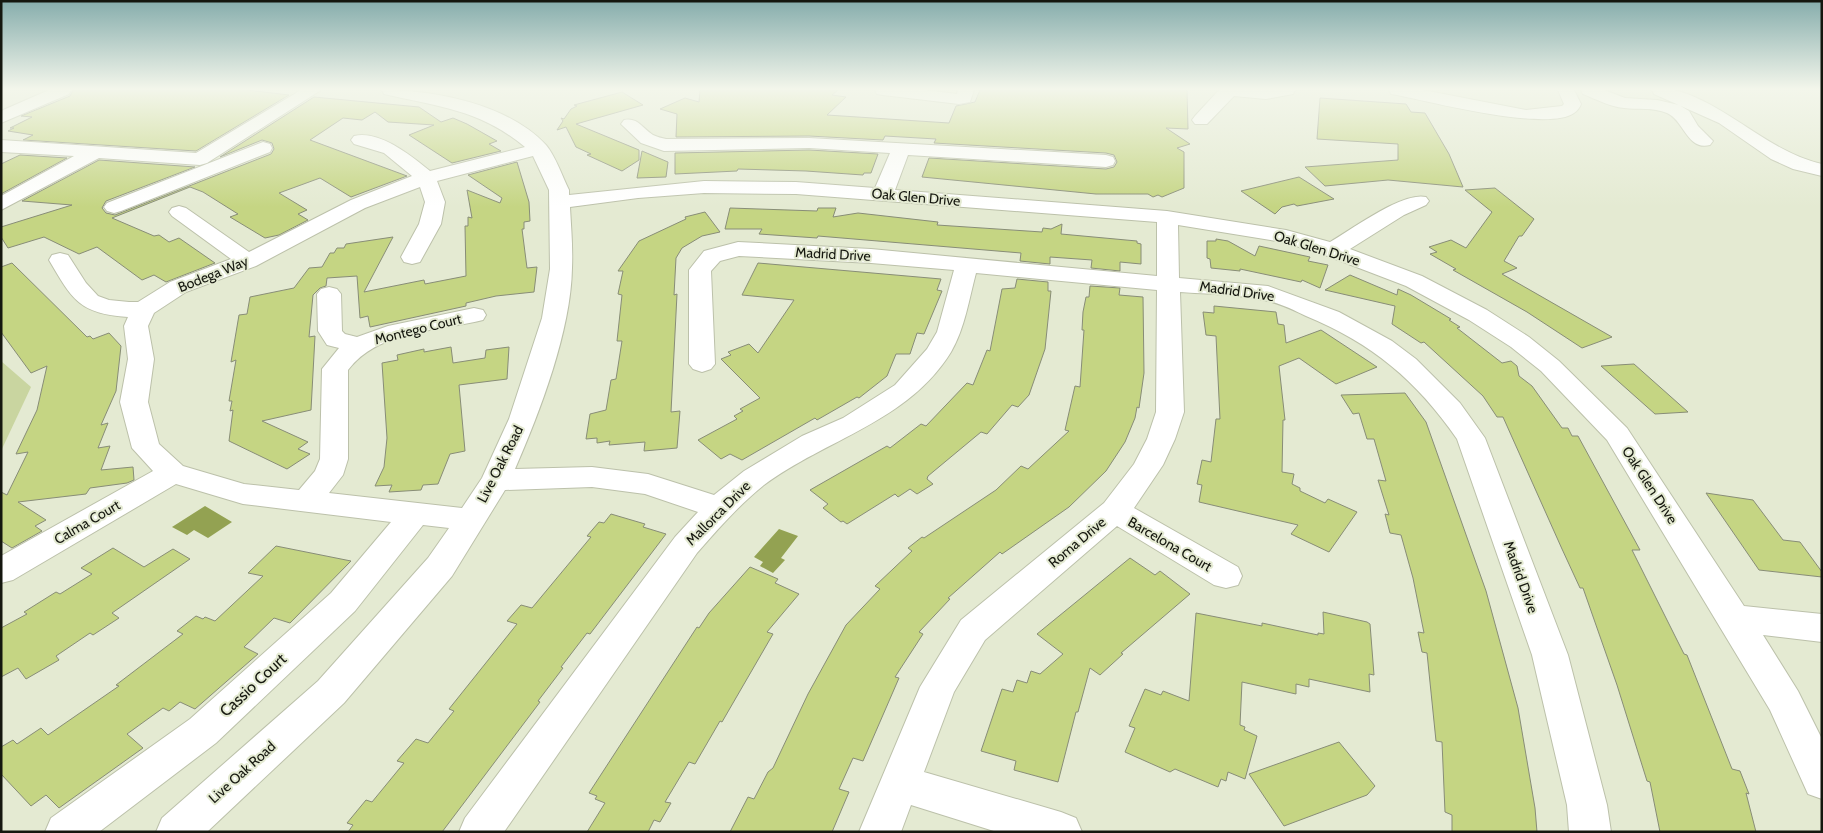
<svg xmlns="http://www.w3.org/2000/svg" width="1823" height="833" font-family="Cabin,sans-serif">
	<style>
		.green { fill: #c9d5a0 }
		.water { fill: #93a252 }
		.building { fill: #c5d583; stroke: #888d77 }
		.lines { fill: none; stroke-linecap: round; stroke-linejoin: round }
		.minor-casing { stroke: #bcc1aa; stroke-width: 2 }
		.minor { fill: #fff; fill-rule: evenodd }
		.labels { text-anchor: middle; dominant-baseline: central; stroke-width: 4; stroke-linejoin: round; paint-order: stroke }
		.street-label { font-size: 14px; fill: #15170f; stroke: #e4ead2 }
		.near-street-label { font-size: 16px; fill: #15170f; stroke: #e4ead2 }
	</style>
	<rect width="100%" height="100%" fill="#e4ead2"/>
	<path class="green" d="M1,361L31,387L1,451Z"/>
	<path class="water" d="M205,506L232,522L208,538L194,530L187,535L172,527Z
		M779,529L798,536L781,558L785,560L773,573L760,566L763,562L754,557Z"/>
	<path class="building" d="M73,90H247L289,95L196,151L23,140L33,135L8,131L14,128H10L32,117L21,116L70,96Z
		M700,90H838L832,95L846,97L827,115L949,123L956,106L975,102L980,90H1187L1188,129L1166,128L1190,144L1177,148L1184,152V188L1162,197L1158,195L1153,197L1148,194H1096L922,177L929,158L1106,169L1114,167L1117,162L1114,155L1106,153L934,143L936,139L885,136L883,140L809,136L676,137L677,114L660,109L685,98L699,102Z
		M622,92L643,105L576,124L639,150V160L622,171L587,155L591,154L576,147L566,127L557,130L563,121L561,118L564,119L571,109L577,106L574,105Z
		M314,97L419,107L441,122L453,118L467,124L497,141L489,144L501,151L452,163L409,135L434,125L388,122L375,112L362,120L343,118L310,140L407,176L351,197L320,178L279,193L307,210L298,214L308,220L279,235L265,238L230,217L238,214L203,192L190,187L112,218L154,236L159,235L169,242L179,238L215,263L166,282L154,275L142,280L97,247L79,254L44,237L8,248L1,237V227L72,205L22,201L99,160L195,167L106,201L102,208L106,213L115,215L271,154L274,149L272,143L262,140L220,157Z
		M1320,98L1406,104L1411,112L1425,113L1449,154L1463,187L1388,180L1325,186L1305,167L1398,160V144L1317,139Z
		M809,150L878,154L871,173H864L863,175L806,171L738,169L737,171L675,174V153Z
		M642,151L668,162L666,177L637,178Z
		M20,155L67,158L1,194V164Z
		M517,162L529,202L530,221L524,222V229H522L527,268L537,267L534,292L496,296L466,303V306L370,327L368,316L360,318L357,276L327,278L326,286L320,288L313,295L309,337L315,336L311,410L262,421L308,442L298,449L310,454L287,469L229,441L233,410L230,411L232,401H229L236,360L231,362L239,315L247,314L250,297L294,288L309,268L322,267L330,253H334L337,248H344L346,244L393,237L364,292L424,280L425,284L466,276L465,226H468V217L472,218L467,190L500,203L502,198L468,175Z
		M1299,177L1334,199L1297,206L1294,204L1282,207L1275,214L1241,191Z
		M1495,188L1534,219L1522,236H1519L1504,261L1517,268L1502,274L1612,337L1582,348L1527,312L1453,270L1456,269L1430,254L1437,252L1429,247L1451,240L1466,248L1492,212L1465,190Z
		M730,208L817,211L818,208H836L833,217L858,213L938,222L937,225L1042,232L1043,228L1051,229L1062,224L1061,234L1137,241V243L1141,244V264L1120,262V271L1091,268L1092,260L1050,257V264L1020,261L1021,253L818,236L817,238L759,234L762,229H725Z
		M705,212L720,232L702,236L682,248L676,258L674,295L677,294L671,412L680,411L677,448L644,451L645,442L609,445L610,441L597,443V438L586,439L590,414L606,410L611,380L616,379L622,341H617L622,295L618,294L623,271H618L639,241L686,219L685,217Z
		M1216,239L1228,241L1255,256L1259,246L1310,257L1308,261L1328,265L1320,288L1302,280L1301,282L1240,269V271L1211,268L1210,259L1207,258V241H1216Z
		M12,263L87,337L90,336L93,339L109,333L121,346L116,391L101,425L108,423L98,448L110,446L101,470L133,467L134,480L127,483L90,488L86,494L18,502L46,520L35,526L42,531L12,548L1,541V492L7,495L28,452L16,454L37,410L47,366L31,373L1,332V267Z
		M758,263L941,279L937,290L942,291L924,334L917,333L910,354H896L887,376L859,398L857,397L817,420L815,418L742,460L730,454L721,459L698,440L737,419L734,416L743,411L740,409L760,398L721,359L731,355L728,352L749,344L758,353L794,300L742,295Z
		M1350,275L1397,295L1398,289L1411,295L1451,319L1449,320L1460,327L1457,328L1502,363L1511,361L1517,366L1519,376L1532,386L1562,428H1568L1572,436H1578L1640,550H1632L1684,654L1687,655L1732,769L1740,771L1749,794L1746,793L1756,832H1660L1650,782L1647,781L1617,685L1583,588H1580L1562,549L1503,417H1497L1483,396L1424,342L1421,343L1392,324L1395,306L1325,290Z
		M1017,279L1048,282V291H1051L1045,349L1029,395L1018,407L1012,405L987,434L981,432L928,476L927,479L933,484L917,494L910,489L898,497L895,494L847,524L843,521L841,522L823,508L828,504L810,490L887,446L890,448L921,424L926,426L967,383L973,385L987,350L990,351L1002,289L1015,288Z
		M1090,286L1120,288L1119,295L1143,297L1144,373L1139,408L1137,407L1135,418L1125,442L1106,471L1069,507L1002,554L1000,552L948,598L950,599L919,632L923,634L895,677L899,678L863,761L853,758L839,789L849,792L832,832H730L748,797L754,799L768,772L773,768L808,694L846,625L880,589L875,586L912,551L908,548L922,537L924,538L996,490L1021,466L1028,469L1069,431L1065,430L1075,386L1080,387L1084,330H1082L1083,312L1086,297H1089Z
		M1214,306L1276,312L1278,324L1284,325L1286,343L1321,330L1377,367L1336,384L1299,358L1279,366L1285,420H1283L1282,472L1294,474L1292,484L1300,488V491L1325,503L1328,499L1357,512L1329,552L1291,534L1298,525L1199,502L1202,485L1197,484L1202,460L1211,462L1216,419H1220L1216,336L1206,335L1203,312L1214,313Z
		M451,347L453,363L485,358L486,350L509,347L507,379L459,385L465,451L450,454L438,484L423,485L421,490L389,492L392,485L375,486L384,467L387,438L382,363L398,360L397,355L424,349V352Z
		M1634,364L1688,412L1655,414L1601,366Z
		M1405,393L1426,422L1486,591L1518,708L1535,808L1537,832H1452V815L1445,812L1442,742L1436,741L1427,653L1422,652L1418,632L1424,633L1413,578L1401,535L1390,533L1385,514L1389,515L1378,480L1386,481L1374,439H1367L1359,413L1353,414L1341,395Z
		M1706,493L1753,500L1783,540L1800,542L1822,572V577L1759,570Z
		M611,514L645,524L643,527L666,534L590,634L587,633L561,667L563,668L538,701L540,702L442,832H348L353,825L347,823L366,800L372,802L404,763L397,761L416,739L428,743L454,711L449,709L517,624L507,621L521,605L532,608L591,537L587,536L599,522L604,523Z
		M276,546L351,561L290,623L274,618L244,647L258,654L195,709L180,702L169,711L163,708L127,734L143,748L59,808L46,795L31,806L1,774V747L13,740L17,744L41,728L48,735L119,686L116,685L183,634L177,631L196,616L203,619L205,617L215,621L263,576L248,573Z
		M113,548L144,567L173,549L190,559L112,613L119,618L93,635L90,633L56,656L59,660L26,679L18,668L1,677V628L27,614L24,612L56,592L60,594L92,574L81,568Z
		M1130,558L1155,575L1160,571L1190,594L1121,653L1123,654L1100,675L1090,668L1078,712H1076L1058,782L1014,770L1016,761L981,751L1002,689L1013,692L1017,680L1027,683L1031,671L1040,674L1063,654L1037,634Z
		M750,567L778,579L775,583L799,594L767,632L773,634L722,722L720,721L695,764L689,762L665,802L671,803L660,822L654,820L648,832H587L605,803L595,799L597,796L589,793L697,627L699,628L709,613Z
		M1323,612L1367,622L1370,624L1374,675L1369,674L1370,692L1309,679V687L1296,684V694L1242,682L1240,725L1245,727L1244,730L1257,736L1245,779L1228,772L1226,781L1221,779L1218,787L1175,769L1170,772L1125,752L1135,728L1129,726L1145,689L1161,695L1163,691L1189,701L1196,613L1262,626V623L1318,635V633L1324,634Z
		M1339,742L1375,786L1367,795L1284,826L1249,774Z"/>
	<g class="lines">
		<defs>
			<path id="minor" d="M49,90H71L69,94L1,123V111Z
				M301,90H321L207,163L200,165L99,158L1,210V196L74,156L1,152V140L196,153Z
				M382,90C435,90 508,104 546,145C556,157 562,176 569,190V195L704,181L796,182L875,188L890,153L809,148L664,151L641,143L621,124L624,120C638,117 642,128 653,135C657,137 662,138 666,139L809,138L1106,155L1113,157L1115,161L1113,165L1106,167L908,155L895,190L1167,211L1286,230L1330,242C1351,230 1403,191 1426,197L1429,201L1426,205L1404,215L1350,249L1422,276L1487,310L1529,337L1559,361L1627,428L1744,606L1822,614V642L1763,635L1798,691L1822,739V799L1808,794L1770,710L1607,440L1541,371L1511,347L1469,320L1406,286L1325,255L1283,242L1178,225L1179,278L1268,286L1339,312L1392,341L1416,359L1460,403L1485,438L1568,655L1607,805L1611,832H1569L1567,805L1532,655L1457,439C1417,381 1372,343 1306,316C1293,310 1278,302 1263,300C1236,294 1207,294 1180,292L1184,412L1175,439L1163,465L1134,508L1238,567L1242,576L1238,585L1226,588L1214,585L1117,526L985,640L954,692L924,772L1061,812L1076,818L1082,832H997L911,805L901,832H859L920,687L961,620L1104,503L1134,464L1147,439L1156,412L1157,290L976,273C969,299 965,328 951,352C908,422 826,439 764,485C739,505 718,529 697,553L504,832H459L465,818L675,537L698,512L645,494L592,487L505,490L452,576L344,703L207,832H156L162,818L318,681L428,558L449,528L423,525L355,611L216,743L99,832H45L51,818L190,719L331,593L391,522L243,504L176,484L13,580L1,583V556L153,471L132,448L120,402L128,359L124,326L128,317C79,314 72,299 49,260L52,255L60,253L68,255L86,283L98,296L109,300L129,302H138L170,282L231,259L172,216L169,212L172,208L179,206L186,208L249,252L351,200L412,176L384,153L354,144L351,140L354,136C380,130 411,156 430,171L525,147C479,109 439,107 384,94ZM533,156L549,190L550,269L542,318L509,419L482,478L462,508L329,493L343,475L348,459V370C378,330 438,331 483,320L486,315L483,310L474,308L388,326L357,337L345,334L342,331L341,294L337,289L329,287L321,289L317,294L318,331L327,345L339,348L322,369L320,459L315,471L299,490L244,484L183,466L159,444L148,402L154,359L148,326L154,313L186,292L256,266L365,208L420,187L425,202L419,224L401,257L404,262L412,264L420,262L441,224L445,202L437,181ZM704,193L796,194L1157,222V276L871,249L738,242L704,251L689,270V364L693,369L702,372L711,369L715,364L711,271L720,261L739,256L871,263L954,270L937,332L927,349L895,385L843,418L802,436L744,471L714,495L648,474L592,467L515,469C540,412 571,330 572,268C573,248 571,227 570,207L638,198Z
				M875,90H925L957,94L958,90H974L970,102L959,104L883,95L877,94Z
				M1219,90H1295L1293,94L1266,99L1234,96L1207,124H1195L1192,120L1195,116Z
				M1389,90H1423L1526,110L1562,106L1564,104L1558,90H1574L1581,104C1580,107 1577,111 1574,113C1548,132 1431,102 1397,95L1391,94Z
				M1581,90H1604L1625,98L1657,100L1679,105L1689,111L1698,126L1713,141L1710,145C1687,151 1684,120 1667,113C1653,107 1638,110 1624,108C1610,107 1596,99 1583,94Z
				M1652,90C1659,90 1668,89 1675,90C1729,105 1768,152 1822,164V176L1793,169L1771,159L1719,123L1654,94Z
				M263,142L270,144L272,148L270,152L121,211L114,213L107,211L104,207L107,203Z"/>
		</defs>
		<use href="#minor" class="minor-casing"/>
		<use href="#minor" class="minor"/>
	</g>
	<linearGradient id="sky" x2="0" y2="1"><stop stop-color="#86adac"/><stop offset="0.43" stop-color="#f3f6eb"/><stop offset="1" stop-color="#f3f6eb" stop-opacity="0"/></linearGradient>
	<rect width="1823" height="207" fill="url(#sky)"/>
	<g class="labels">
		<g class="street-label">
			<text transform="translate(916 197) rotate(5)">Oak Glen Drive</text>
			<text transform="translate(1317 248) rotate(17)">Oak Glen Drive</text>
			<text transform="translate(833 254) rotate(3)">Madrid Drive</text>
			<text transform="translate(213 274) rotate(-22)">Bodega Way</text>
			<text transform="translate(1237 291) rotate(8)">Madrid Drive</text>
			<text transform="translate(418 329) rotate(-14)">Montego Court</text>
			<text transform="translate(500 464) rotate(-63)">Live Oak Road</text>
			<text transform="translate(1650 485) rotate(57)">Oak Glen Drive</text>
			<text transform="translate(718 513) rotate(-45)">Mallorca Drive</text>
			<text transform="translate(87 522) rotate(-30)">Calma Court</text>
			<text transform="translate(1077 542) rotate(-40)">Roma Drive</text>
			<text transform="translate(1170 544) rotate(30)">Barcelona Court</text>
			<text transform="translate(1521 577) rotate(70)">Madrid Drive</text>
			<text transform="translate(242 772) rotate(-42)">Live Oak Road</text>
		</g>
		<g class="near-street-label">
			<text transform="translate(253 685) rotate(-43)">Cassio Court</text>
		</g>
	</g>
	<rect width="1823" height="833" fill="none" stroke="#15170f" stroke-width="5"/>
</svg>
